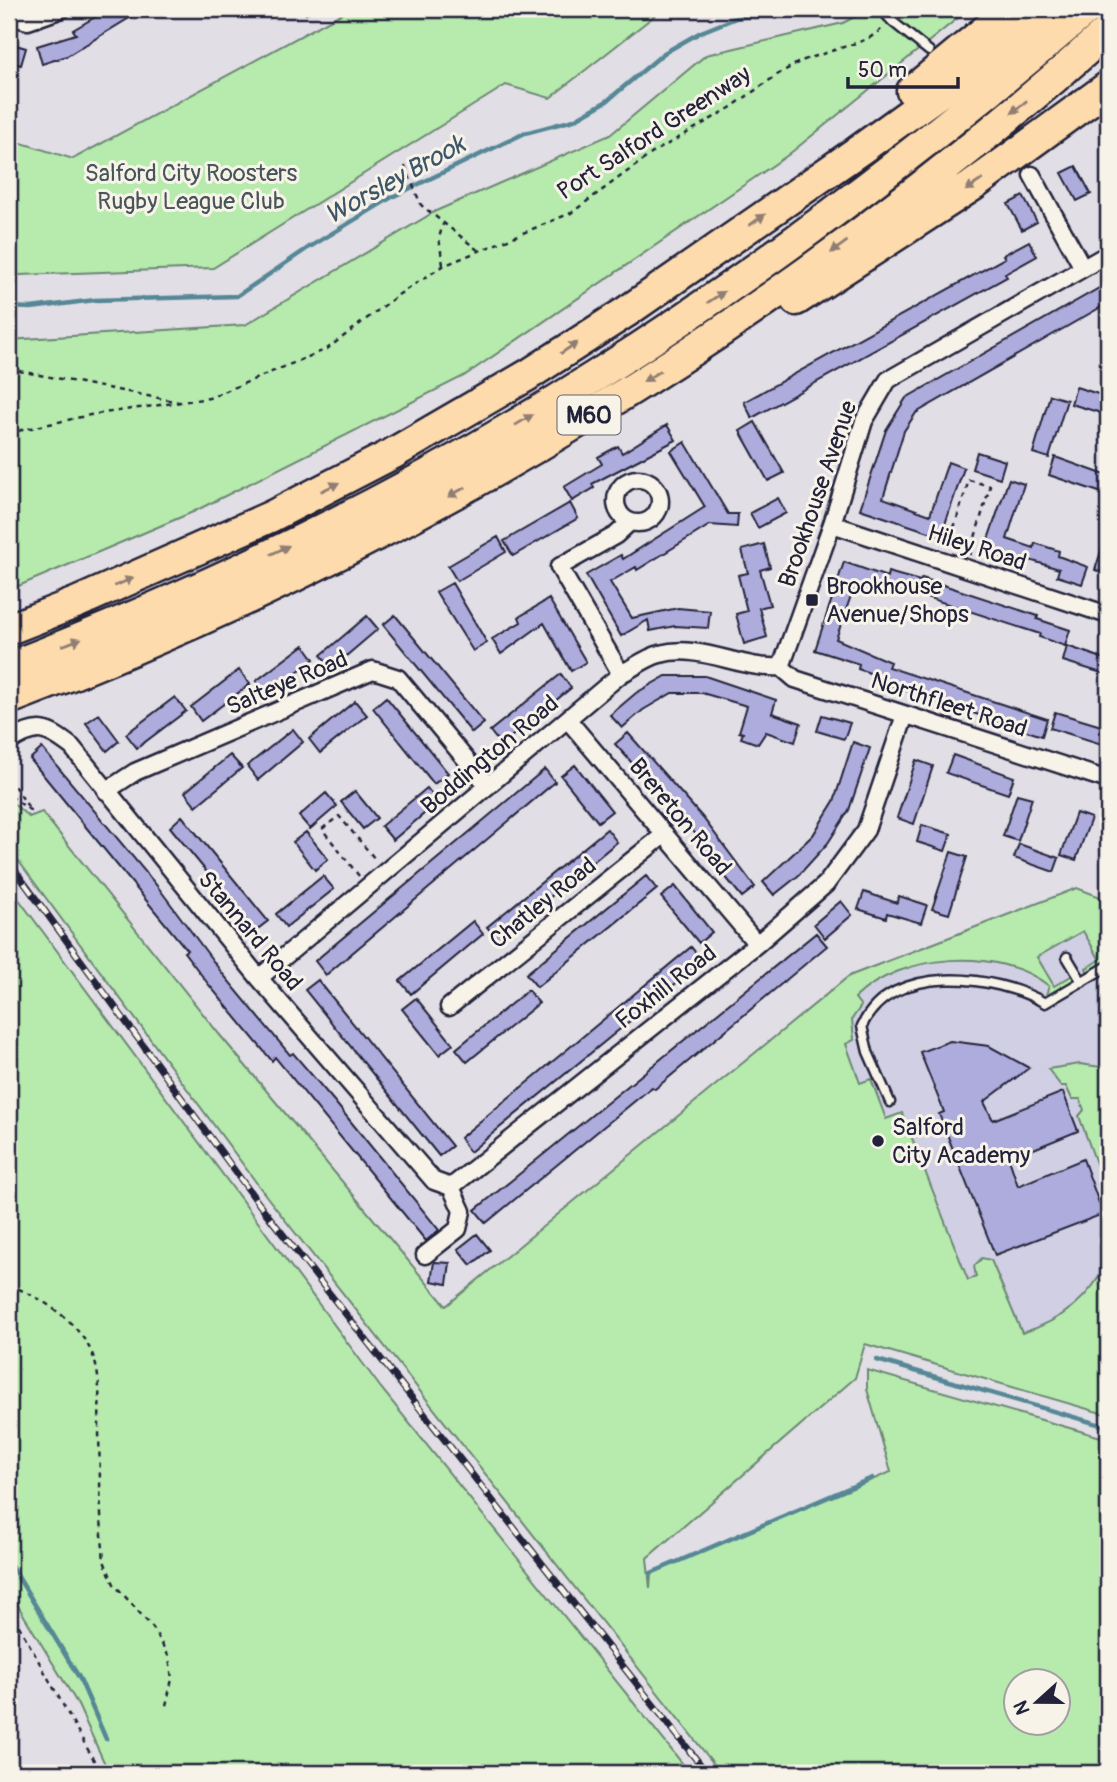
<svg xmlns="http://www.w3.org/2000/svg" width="1117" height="1782" font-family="Pangolin,sans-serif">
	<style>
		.built { fill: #d1cfe3 }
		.green { fill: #b6ebad; stroke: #6c8674; stroke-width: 2; fill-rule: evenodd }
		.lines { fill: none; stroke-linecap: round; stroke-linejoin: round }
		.stream { stroke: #578796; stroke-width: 4.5 }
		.building { fill: #adacdd; stroke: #22223b; stroke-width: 2 }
		.lane-casing { stroke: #22223b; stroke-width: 13 }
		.street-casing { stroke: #22223b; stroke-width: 21 }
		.highway-casing { stroke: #22223b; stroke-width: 35 }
		.path { stroke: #22223b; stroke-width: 2.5; stroke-dasharray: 5 5; stroke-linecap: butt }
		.lane { stroke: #f7f3e8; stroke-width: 8 }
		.street { stroke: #f7f3e8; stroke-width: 16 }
		.highway { stroke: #fedbac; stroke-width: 30 }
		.rail-casing { stroke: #22223b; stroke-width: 7 }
		.rail { stroke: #f7f3e8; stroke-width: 4.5; stroke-dasharray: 13; stroke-linecap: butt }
		.oneway { fill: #907e74 }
		.poi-dot { fill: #22223b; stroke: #f7f3e8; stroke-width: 2.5 }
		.labels { text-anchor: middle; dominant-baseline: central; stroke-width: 6; stroke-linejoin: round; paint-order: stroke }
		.shield { fill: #f7f3e8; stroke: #62616f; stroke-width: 2 }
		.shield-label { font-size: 23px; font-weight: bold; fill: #22223b }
		.street-label { font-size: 24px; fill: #22223b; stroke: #f7f3e8 }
		.park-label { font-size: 24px; fill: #475458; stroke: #f7f3e8 }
		.poi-label { font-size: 24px; fill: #22223b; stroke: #f7f3e8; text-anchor: start }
		.water-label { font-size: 26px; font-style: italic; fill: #3c5568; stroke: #f7f3e8 }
	</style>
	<rect width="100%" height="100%" fill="#e1dee5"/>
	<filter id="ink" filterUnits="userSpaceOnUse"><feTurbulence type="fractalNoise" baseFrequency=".0143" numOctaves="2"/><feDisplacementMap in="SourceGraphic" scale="14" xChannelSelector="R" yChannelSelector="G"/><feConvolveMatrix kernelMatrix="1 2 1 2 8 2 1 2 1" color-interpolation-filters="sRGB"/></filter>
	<g filter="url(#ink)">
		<path class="built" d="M1077,888L1108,900V1415L865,1344L855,1378L647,1557L849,976Z"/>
		<path class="green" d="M350,9H663L550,98L506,85L213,268L19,275L9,270V139L73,159Z
			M869,9H969L788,155L464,376L193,512L9,590V340L245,325L436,211L610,135L706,55L843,23Z
			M9,800L29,817L42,812L219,1034L446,1306L849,976L1077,888L1108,900V961L1089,975L1086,968L1100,960L1083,931L1037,957L1054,986L1073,975L1076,984L1049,996L1046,995L1049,986C998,946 901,953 855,998L861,1006L852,1019L854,1040L846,1044L860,1083L871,1079L886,1119L902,1113L968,1280L976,1277L974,1266L982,1258L991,1260L1022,1333C1061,1321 1091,1298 1108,1260V1415L865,1344L855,1378L647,1558L650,1588L651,1573L891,1472L867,1389V1370L1108,1439V1773H721L267,1197L9,848ZM1016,1680H1058V1722H1016Z
			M9,886L381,1388L690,1773H109L77,1703L9,1591Z
			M1080,1064L1108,1068V1171L1100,1174L1079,1116L1084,1110L1080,1099H1072L1066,1086H1061L1048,1069Z"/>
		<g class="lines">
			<path class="stream" d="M9,307L31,308L95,300L237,296L308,248L392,197L525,133L574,120L607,101L664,53L701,32L736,18L779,9
				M877,1360L1108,1427
				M9,1562L80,1679L106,1739
				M651,1573L872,1478"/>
		</g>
		<path class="building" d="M109,9H144L67,56L42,64L37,46L76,34L73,30Z
			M9,43L26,48L21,65L9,62Z
			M1076,166L1091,194L1077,201L1062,173Z
			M1023,196L1037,222L1022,230L1008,204Z
			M1029,241L1037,256L1005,274L1007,277L752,418L744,402L1005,258L1003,255Z
			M1108,283V303L916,413L904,431L883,498L930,515L948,462L964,468L941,536L860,509L886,430L906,398Z
			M1076,387L1108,397V415L1071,404Z
			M1050,395L1067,400L1049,458L1033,453Z
			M755,422L784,473L768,481L740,431Z
			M667,425L676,440L592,484L594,488L572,501L564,487L602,464L598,457L618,446L622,453Z
			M685,442L728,514H738L737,527L710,525L637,570L636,567L610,582L632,618L678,608L710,611L708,628L675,626L650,631L648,620L621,636L586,575L621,555L623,559L705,507L671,451Z
			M977,452L1005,461L1000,478L972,469Z
			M1055,457L1108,476V495L1049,475Z
			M1009,479L1024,484L1007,539L1034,548L1035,543L1059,551L1058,556L1088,567L1082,584L1057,576L1059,569L1023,558L1021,563L984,551Z
			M778,498L786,513L758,528L750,513Z
			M570,503L578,518L513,556L504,541Z
			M1106,536H1108V575L1095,570Z
			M498,537L506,552L457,581L448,566Z
			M764,544L770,567L760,570L770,605L759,608L767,637L744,644L736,614L747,611L738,575L748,573L742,550Z
			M844,562L887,577L888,572L920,581L922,578L1038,616L1037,619L1070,630L1065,646L1039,637L1040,634L911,592L910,596L873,585L872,590L855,584L836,639L890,662L888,667L1047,719L1042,736L889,685L890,680L858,669L859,664L815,650Z
			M452,583L487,643L473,651L436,592Z
			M549,599L586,662L571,671L544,623L501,654L492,639L521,622L519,617Z
			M395,615L484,723L472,733L383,625Z
			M367,616L378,629L332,668L321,655Z
			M304,645L314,659L267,695L256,681Z
			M1067,646L1108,660V675L1063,661Z
			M239,670L250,684L201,721L191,707Z
			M561,674L571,688L501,745L490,731Z
			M666,676H705L776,700L772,713L801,723L795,742L766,732L758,744L741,738L743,733L739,732L747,706L702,693H672L643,710L622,728L610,715L636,693Z
			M175,697L186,711L137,748L126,734Z
			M386,697L448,773L434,784L373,708Z
			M355,701L367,715L320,753L309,739Z
			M1055,712L1108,728V746L1050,728Z
			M99,714L119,741L107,751L86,723Z
			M822,715L850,723L844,739L817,731Z
			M293,729L303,742L258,780L247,766Z
			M628,733L703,818L755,887L742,897L702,848L705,846L693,831L615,744Z
			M853,742L870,748L849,810L828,843L798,876L774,895L763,882L813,835L834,801Z
			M42,748L158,887L222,973L290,1055L293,1053L334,1101L439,1230L426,1241L275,1057L272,1061L209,985L184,952L187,950L30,759Z
			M230,755L242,768L196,806L185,792Z
			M953,755L1014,777L1008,794L946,773Z
			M916,760L933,766L914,824L897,818Z
			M575,765L612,811L598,822L561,776Z
			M545,769L555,782L326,975L315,961Z
			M427,788L438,802L393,840L381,826Z
			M355,791L377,818L363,829L341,802Z
			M326,793L337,806L310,829L299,816Z
			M1017,794L1032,798L1018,841L1003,836Z
			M1076,813L1091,818L1076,860L1061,855Z
			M182,816L268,921L255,931L170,827Z
			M922,825L951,834L945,851L917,842Z
			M607,829L617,842L498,940L487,927Z
			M306,832L328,859L315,870L293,842Z
			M1019,844L1059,858L1054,872L1014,858Z
			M951,852L967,857L949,914L932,909Z
			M323,876L334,889L286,927L276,914Z
			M646,876L657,889L537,987L526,974Z
			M675,886L712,932L699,943L661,897Z
			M864,892L897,903L899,896L927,905L921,923L887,913L886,918L858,909Z
			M841,901L852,915L825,938L814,924Z
			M473,921L483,934L411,994L400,981Z
			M816,933L827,946L655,1089L652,1087L486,1223L475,1210Z
			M691,947L703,961L470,1152L460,1138Z
			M318,980L452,1146L439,1156L305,990Z
			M528,990L539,1003L467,1062L456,1049Z
			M416,998L453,1044L439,1055L402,1009Z
			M950,1041L989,1046L1029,1068L984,1102L993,1120L1063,1092L1078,1131L1009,1159L1018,1186L1083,1159L1103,1214L995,1255L939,1114L944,1112L920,1052Z
			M477,1234L490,1250L471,1265L458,1249Z
			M434,1262L450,1263L447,1284L431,1281Z"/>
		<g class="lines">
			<defs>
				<path id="lane" d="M881,9L893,22L929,51
					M1067,957L1082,982
					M890,1102L868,1052L862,1026C891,962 995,974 1045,1003L1108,966"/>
				<path id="street" d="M9,16L28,21L62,9
					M1032,175L1083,268
					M616 501a22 22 0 1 1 44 0a22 22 0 1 1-44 0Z
					M832,524L1108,615
					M781,667L832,524L864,421L888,380L1108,254
					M781,667L795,679L1108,780
					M621,674L559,567L616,535L630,522
					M568,720L757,944
					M9,742C38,724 46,727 72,747L259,978L434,1181L451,1187
					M106,791L135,772L373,670L398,678L488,786
					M259,978L621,674C633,668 647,657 660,654C701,643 740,670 781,667
					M449,1007L665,834
					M425,1255L458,1229L462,1211L451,1187L757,944L826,884L866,830L905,715"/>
				<path id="highway" d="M912,91L1011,9
					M796,300L972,186L1108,87
					M9,629L78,602L272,516L392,454L528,375L626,312L861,149L1055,9
					M9,667C213,588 412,493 597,375C770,266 932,142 1087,9
					M9,699C411,547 787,318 1108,31"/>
			</defs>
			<use href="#lane" class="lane-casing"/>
			<use href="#street" class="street-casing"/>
			<use href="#highway" class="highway-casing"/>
			<path class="path" d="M305,14L313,9
				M405,166L421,205L479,251
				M443,265L439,238L443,224
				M9,369L184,403
				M9,433L90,415L209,398L327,349L398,295L443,266L571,213L654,152L730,108L777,75L801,61L868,39L882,29
				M948,547L969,480L990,486L970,555
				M9,778L31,811L9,795
				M359,876L322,829L339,816L375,859
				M9,1285C41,1297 76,1320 91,1351C102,1374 99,1407 99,1431C100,1475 100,1518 104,1561L114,1584L153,1628L169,1657L172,1679L165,1710
				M9,1608L101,1773"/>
			<use href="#lane" class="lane"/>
			<use href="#street" class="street"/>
			<use href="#highway" class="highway"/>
			<defs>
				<path id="rail" d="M9,862L259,1204L707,1773"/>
			</defs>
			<use href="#rail" class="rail-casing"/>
			<use href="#rail" class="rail"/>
		</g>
		<defs><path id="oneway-solid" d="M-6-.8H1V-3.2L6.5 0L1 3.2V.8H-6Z" transform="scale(1.75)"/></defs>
		<g class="oneway">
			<use href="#oneway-solid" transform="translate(1019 107) rotate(141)"/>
			<use href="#oneway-solid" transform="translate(974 185) rotate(146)"/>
			<use href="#oneway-solid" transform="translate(757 220) rotate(-35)"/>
			<use href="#oneway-solid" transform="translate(839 247) rotate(144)"/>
			<use href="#oneway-solid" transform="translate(716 297) rotate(-34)"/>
			<use href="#oneway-solid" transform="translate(569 348) rotate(-33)"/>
			<use href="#oneway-solid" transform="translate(652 376) rotate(148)"/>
			<use href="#oneway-solid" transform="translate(524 420) rotate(-31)"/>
			<use href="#oneway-solid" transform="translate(330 487) rotate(-26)"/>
			<use href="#oneway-solid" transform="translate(457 492) rotate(151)"/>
			<use href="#oneway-solid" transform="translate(280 550) rotate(-26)"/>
			<use href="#oneway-solid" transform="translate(124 582) rotate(-23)"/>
			<use href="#oneway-solid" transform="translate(72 642) rotate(-21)"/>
		</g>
	</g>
	<g class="poi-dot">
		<rect x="805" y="593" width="14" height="14" rx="3.5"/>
		<circle cx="878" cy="1141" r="7"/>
	</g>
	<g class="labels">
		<rect class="shield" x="557.5" y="395.5" width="63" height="39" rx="5"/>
		<g class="shield-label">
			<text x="589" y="415">M60</text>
		</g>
		<g class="street-label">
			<text transform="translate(654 133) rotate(-33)">Port Salford Greenway</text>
			<text transform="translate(818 494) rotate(-71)">Brookhouse Avenue</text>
			<text transform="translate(977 548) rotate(18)">Hiley Road</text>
			<text transform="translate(287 683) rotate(-23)">Salteye Road</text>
			<text transform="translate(949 705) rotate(18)">Northfleet Road</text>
			<text transform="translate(490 755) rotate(-40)">Boddington Road</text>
			<text transform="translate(680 817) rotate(50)">Brereton Road</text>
			<text transform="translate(543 903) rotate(-39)">Chatley Road</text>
			<text transform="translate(250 931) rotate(50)">Stannard Road</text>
			<text transform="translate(666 987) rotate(-38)">Foxhill Road</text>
		</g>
		<g class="park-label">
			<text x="191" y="173">Salford City Roosters<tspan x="191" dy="28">Rugby League Club</tspan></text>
		</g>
		<g class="poi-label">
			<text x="826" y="586">Brookhouse<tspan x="826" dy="28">Avenue/Shops</tspan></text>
			<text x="892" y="1127">Salford<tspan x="892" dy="28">City Academy</tspan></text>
		</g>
		<g class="water-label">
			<text transform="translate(395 180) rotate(-29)">Worsley Brook</text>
		</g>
	</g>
	<rect width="1117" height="1782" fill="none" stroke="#f7f3e8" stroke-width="35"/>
	<rect x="18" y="18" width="1082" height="1747" fill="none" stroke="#22223b" stroke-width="2.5" filter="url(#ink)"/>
	<g transform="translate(1037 1702) rotate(249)"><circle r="33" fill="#f7f3e8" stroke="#a29fa3" stroke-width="2"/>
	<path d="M0-5L12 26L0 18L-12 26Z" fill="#22223b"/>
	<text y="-10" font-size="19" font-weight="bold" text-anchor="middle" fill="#22223b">N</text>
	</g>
	<path d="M848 77v10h110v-10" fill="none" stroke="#22223b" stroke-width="3.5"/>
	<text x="858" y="77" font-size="21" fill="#22223b" stroke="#f7f3e8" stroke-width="5" paint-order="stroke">50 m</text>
</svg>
